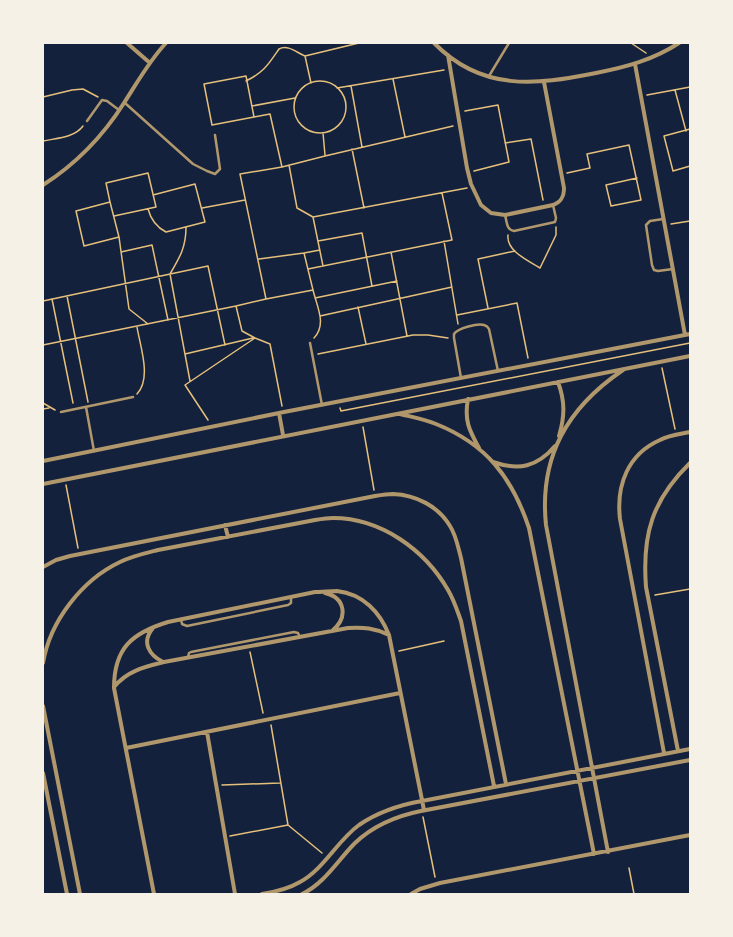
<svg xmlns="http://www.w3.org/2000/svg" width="733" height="937" font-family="Manrope,sans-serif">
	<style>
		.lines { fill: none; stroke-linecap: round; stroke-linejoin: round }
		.path { stroke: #e5c07b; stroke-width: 1.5 }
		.service { stroke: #b1986c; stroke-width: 2.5 }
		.minor { stroke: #b1986c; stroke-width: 4 }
	</style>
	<rect width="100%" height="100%" fill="#14213d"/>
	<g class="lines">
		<path class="path" d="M631,43L646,53
			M305,56L311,83
			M246,76L254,117L212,125L204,84Z
			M393,79L405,137
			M246,81C264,72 268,65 279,49C288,44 297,53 305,56L359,43
			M294 107a26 26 0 1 1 52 0a26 26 0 1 1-52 0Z
			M351,86L362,147
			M337,88L444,70
			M675,90L686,131
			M647,95L690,87
			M43,97L72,90L83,89L98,97
			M252,106L295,98
			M465,111L498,105L509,162L474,171
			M254,117L270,114L282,167
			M690,129L664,136L673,171L690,166
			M323,133L325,155
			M43,141C57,138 74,138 83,126
			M505,143L531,139L543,200
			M352,149L364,208
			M289,165L297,208L313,217
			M567,173L590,168L587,154L629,145L641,200L611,206L606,185L637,178
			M110,202L106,183L148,173L156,207L114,216
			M202,208L245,200
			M148,209C151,220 156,227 166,232L205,222L195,184L153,195
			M671,224L690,221
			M186,227C186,247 180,257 170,274L190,381
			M508,235C506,251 529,261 540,268L556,235V227
			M119,237L84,246L76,211L110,202L119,237L129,309L148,324
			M318,241L362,233L372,286
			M444,241L458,324
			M121,252L152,245L168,320
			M391,252L407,336
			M304,253L313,290L266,299L240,174L282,167L325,156L453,126
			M259,259L304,253L320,250
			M323,266L313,217L467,188
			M308,269L452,240L442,193
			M313,290C317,307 327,324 314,338
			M67,296L88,402
			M315,298L397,281
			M52,299L73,403
			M43,301L208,266L225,345
			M236,306L242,331L255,338
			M358,307L366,344
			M488,308L478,259L515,251
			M457,315L517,303L528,358
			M320,316L452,287
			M137,327C140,346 152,378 137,394
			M43,345L236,306L266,299
			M185,354L253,338
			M318,354L413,335H428L448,338
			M662,368L675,429
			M43,403L55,410
			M340,408L341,411L690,343
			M43,409L49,408
			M208,420L185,385L255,338L270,344L282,406
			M363,427L374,490
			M66,485L78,548
			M655,595L690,589
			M399,651L444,641
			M250,652L263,713
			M271,725L288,825L322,853
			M222,785L280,783
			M423,817L435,877
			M230,836L288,825
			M629,868L634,894"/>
		<path class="service" d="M489,76L509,43
			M125,103L193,164L207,171L215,174L220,169L215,135
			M87,121L102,100L107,101L119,110
			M505,215C507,221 506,230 514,231L555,222L556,218L553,205
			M663,219L650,221L646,225L652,265L654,270L658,271L673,269
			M310,343L322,405
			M461,378L454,338V334C458,328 478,323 484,325C487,326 488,327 489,329L498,371
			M86,407L94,451
			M61,412L133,397
			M181,619L182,624L187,626L288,605L291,603V597
			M188,657L189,653L191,652L294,632L298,633L300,637"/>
		<path class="minor" d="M127,43L150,63
			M434,43C482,92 536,85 596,73C626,67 653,60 679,43
			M448,55L467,168L471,184L481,205L491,213L505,215L553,205C561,202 564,197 564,188L544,82
			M635,64L685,335
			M43,185C76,164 103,136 124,103C137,83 149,61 166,43
			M558,382C565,401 565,416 559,436
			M468,399C464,420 469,430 479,448
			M279,413L283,435
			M400,414C412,417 424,419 436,424C486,444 512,477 529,528L594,854
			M43,461L284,412L690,334
			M493,462C519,471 537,467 555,446
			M43,484L690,356
			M225,525L228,537
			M43,567L56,560L70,556L375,496C381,495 387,494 393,494C416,495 438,506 450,526C456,535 458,547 461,558L506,784
			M325,593C346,598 348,618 332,631
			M153,628C141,642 149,655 163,662
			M43,663C50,621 82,580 120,562C132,556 146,553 158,550L315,520C321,519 327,518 333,518C381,518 425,550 448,590C454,600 457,610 461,621L494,786
			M114,687C127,671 144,667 164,662L348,628C363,627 375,628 389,635
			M43,706L80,894
			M207,732L235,894
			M126,748L400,693
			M678,751L646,587C642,535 652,500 690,463
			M664,753L620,519C616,485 628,454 660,440C669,435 680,434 690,432
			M43,773L67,894
			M608,852L546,525C539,457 567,408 623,370
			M154,894L114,688C114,648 132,633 168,622L315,592C322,592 330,591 337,591C363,594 380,612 389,635L424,810
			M262,894C275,892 288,889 300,882C324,869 337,841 359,825C378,812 399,805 422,801L690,749
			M302,894C324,884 338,860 355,843C374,825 396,816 421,811L690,760
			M411,894L420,889L440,883L690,835"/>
	</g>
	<rect width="733" height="937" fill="none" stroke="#f6f1e7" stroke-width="88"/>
</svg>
